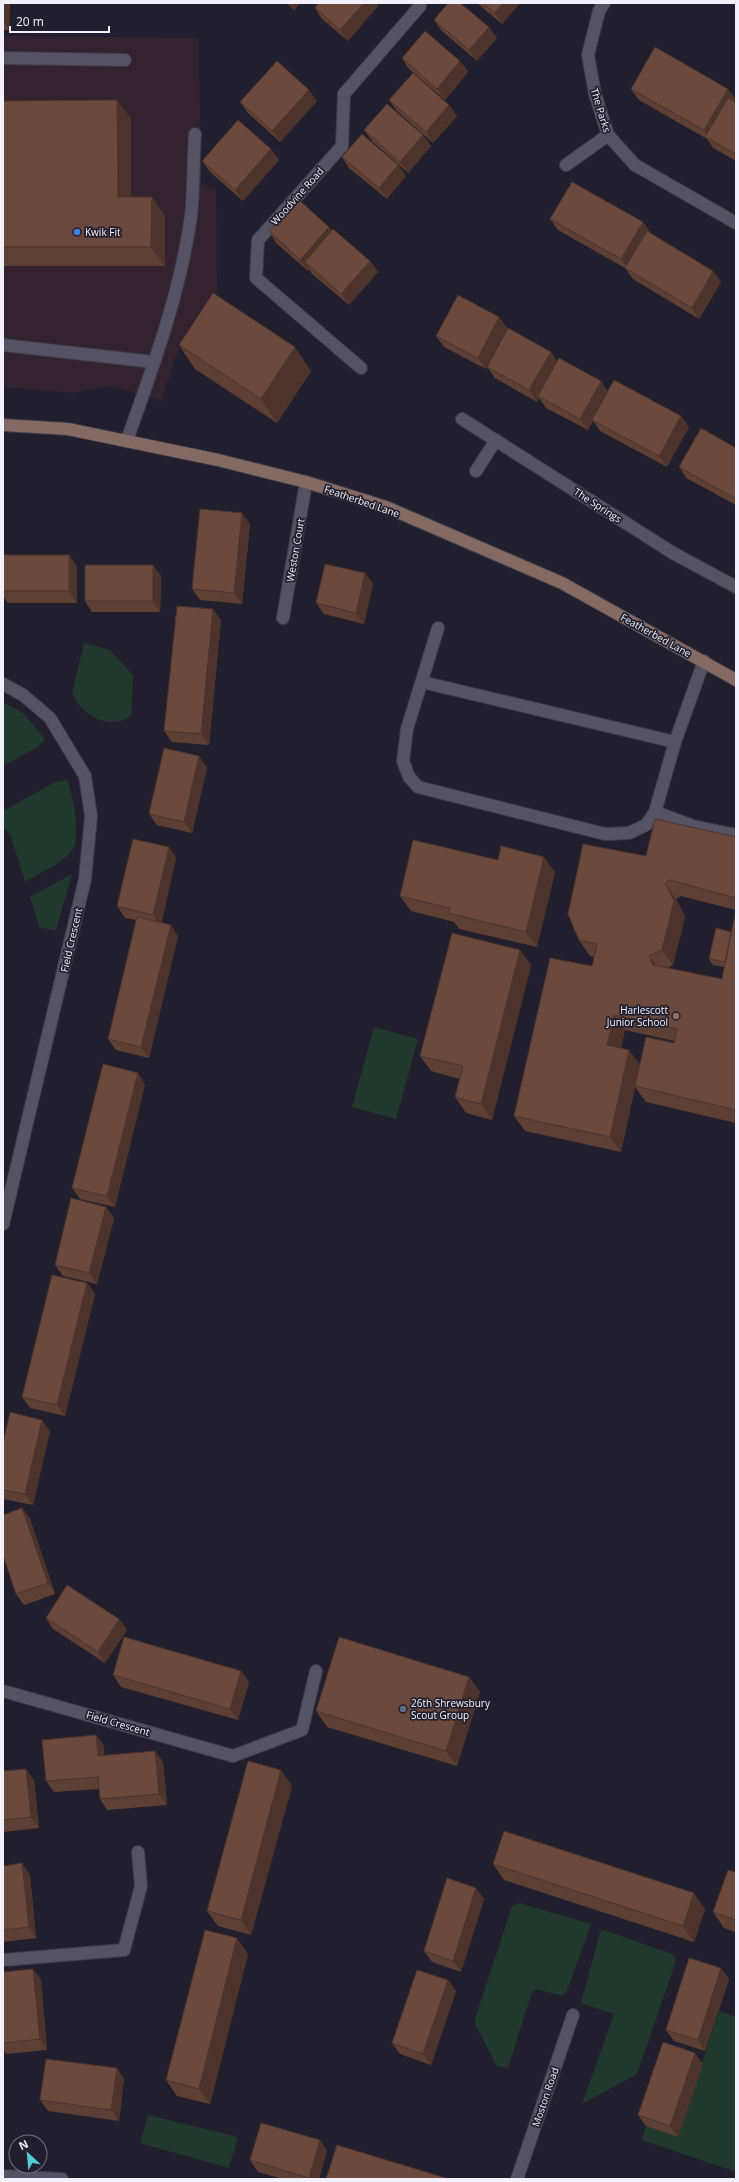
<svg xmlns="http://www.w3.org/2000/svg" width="739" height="2182" font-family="'Open Sans',sans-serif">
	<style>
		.commercial { fill: #32232e }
		.green { fill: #21382d }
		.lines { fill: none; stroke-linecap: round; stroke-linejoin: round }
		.lane-casing { stroke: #3e3c48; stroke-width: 14 }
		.street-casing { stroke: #3e3c48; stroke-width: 14 }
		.secondary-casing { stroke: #3e3c48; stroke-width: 14 }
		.lane { stroke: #555363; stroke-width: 12 }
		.street { stroke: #555363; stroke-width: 12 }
		.secondary { stroke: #856963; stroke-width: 12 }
		.wall { fill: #5d3f34; fill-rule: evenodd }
		.shaded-wall { fill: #4c332b }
		.building { fill: #6c493d; stroke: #4c332b }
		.shop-dot { fill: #3f7fe0; stroke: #211f2d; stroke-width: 1.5 }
		.education-dot { fill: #8d6e63; stroke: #211f2d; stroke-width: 1.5 }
		.service-dot { fill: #5c6f8a; stroke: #211f2d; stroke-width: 1.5 }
		.labels { text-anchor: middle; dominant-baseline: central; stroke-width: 3.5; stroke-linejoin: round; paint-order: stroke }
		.street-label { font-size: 10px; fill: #f3f2fc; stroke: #211f2d }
		.poi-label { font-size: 10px; fill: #f3f2fc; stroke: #211f2d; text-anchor: start }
	</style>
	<rect width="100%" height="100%" fill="#211f2d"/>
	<path class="commercial" d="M3,36L199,38L201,184L216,189L217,310L180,344L161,401L111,386L73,393L3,387Z"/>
	<path class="green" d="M84,643L110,650L133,675L131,716C108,730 83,717 72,694Z
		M3,702L23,713L45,739L36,748L3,766Z
		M68,780C72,797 84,841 69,854C57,866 39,873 25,882L11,836L3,826V811L55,782Z
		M72,874L56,930L40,928L30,897Z
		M374,1027L418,1039L396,1119L352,1107Z
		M519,1903L591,1924L567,1991L562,1996L536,1989L532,1992L508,2068L497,2066L474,2022L512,1906Z
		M601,1929L672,1954L676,1961L637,2074L582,2104L614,2014L581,2003Z
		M719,2011L736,2017V2172L642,2140L646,2126L678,2136Z
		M148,2115L238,2137L229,2168L140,2143Z"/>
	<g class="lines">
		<defs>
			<path id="lane" d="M3,58L125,60
				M344,94L342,146L258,240L256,278L361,368
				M566,165L608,135
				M3,345L154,362
				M127,440C153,367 180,294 191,216C194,189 193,161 195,134
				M438,628L407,729L403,761L409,777L418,787L605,834L629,833L646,825L655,812L675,742L704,661
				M422,682L675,742
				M655,812L693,826L736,835
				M233,1756L302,1730L316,1671"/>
			<path id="street" d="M604,3L599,11L588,55L595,94L608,135L635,165L736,223
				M344,94L420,6
				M462,419L673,553L736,587
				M476,471L496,440
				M283,618L306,482
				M3,684L23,695L50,718L85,776L91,816L85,879L3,1224
				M3,1691L233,1756
				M3,1960L124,1950L141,1886L138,1852
				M3,2176L62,2179
				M517,2179L573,2015"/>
			<path id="secondary" d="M3,425L68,429L218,460L306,482L386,507L562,583L736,680"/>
		</defs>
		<use href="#lane" class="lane-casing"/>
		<use href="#street" class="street-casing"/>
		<use href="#secondary" class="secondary-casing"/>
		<use href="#lane" class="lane"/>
		<use href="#street" class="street"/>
		<use href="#secondary" class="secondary"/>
	</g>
	<path class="wall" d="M3,3H10L9,30H3Z
		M287,3H300L294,10Z
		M319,3H376L378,6L348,41L322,19L315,8Z
		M477,3H520L502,24Z
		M434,20L497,38L477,61L442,31Z
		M402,58L460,61L468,72L445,100L409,69Z
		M631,89H728L736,100L735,102H736V161L713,148L707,139L639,100Z
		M117,100L131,119V197H152L165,216V266H3V101Z
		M389,100L449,105L457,116L433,143L397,111Z
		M317,101L280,142L248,113L240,102Z
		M364,130L423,135L431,146L408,173L372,141Z
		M271,149L279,160L243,201L210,172L202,161Z
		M342,157L398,165L406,176L387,199L349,168Z
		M550,219L643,222L650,234L713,271L721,282L699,319L633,279L625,268L558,230Z
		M329,227L332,231L370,261L378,272L349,305L312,274L309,269L308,271L276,243L269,231Z
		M499,317L507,328L488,365L557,361L608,391L681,416L689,427L667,467L600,431L593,421L588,430L546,408L539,398L537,402L495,378L487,367L486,369L444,347L436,336Z
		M179,345L311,371L277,423L195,369Z
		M736,448V505L686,478L679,467Z
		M250,524L242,604L200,600L192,589Z
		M3,555L77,566V603H8L3,596Z
		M365,573L373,584L364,624L324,614L316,603Z
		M161,576L160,612H92L85,601Z
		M221,620L209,745L172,742L164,731Z
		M199,756L207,768L192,833L157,825L149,814Z
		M736,837V1123L646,1102L635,1087L621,1152L525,1131L514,1116L592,966L595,957L590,956L579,940L646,856ZM681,896L736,910L731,932L709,959L713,965L724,967L722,979L668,968L673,965L685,917L676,899ZM625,1030L674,1041V1043L640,1065L629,1050L621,1048Z
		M169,847L176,858L161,923L178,936L149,1058L116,1050L108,1039L136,920L125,918L117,906Z
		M498,860L555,872L537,947L459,929L454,922L411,911L400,896Z
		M520,950L531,965L492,1120L466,1113L455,1097L460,1079L431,1071L420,1056Z
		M145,1084L115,1207L80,1199L72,1188Z
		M106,1207L114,1218L97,1284L63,1276L55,1265Z
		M87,1283L95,1294L65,1416L30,1408L22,1397Z
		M50,1431L33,1505L3,1499V1443Z
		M22,1508L30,1519L55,1594L24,1605L16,1594Z
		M46,1618L119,1619L127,1630L105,1663L53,1629Z
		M241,1671L249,1682L238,1720L121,1687L113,1675Z
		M469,1677L480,1692L457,1766L327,1727L316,1711Z
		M96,1735L104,1746V1755L155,1751L163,1762L167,1805L107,1810L100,1799L99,1789L54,1792L46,1781Z
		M3,1771L34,1780L39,1828L3,1832Z
		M292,1786L251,1935L218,1926L207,1911Z
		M493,1864L705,1909L694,1942L504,1880Z
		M3,1866L30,1875L36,1938L3,1942Z
		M736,1872V1932L724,1928L713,1912Z
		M476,1888L484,1899L461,1972L432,1962L424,1951Z
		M248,1954L210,2104L177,2096L166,2080Z
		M33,1969L41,1980L47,2050L6,2054L3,2049V1972Z
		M729,1979L705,2051L674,2041L666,2030Z
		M448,1980L456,1991L431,2065L400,2054L392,2043Z
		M703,2064L678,2137L646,2126L638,2115Z
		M117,2068L124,2079L119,2121L48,2111L40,2100Z
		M320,2140L327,2151L319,2179H283L258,2172L250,2160Z"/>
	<path class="shaded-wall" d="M3,3H10L9,30L3,21Z
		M290,3H300L294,10Z
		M364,3H376L378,6L348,41L340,30Z
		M503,3H520L502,24L495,13Z
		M489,27L497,38L477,61L469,50Z
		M460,61L468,72L445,100L437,89Z
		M728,89L736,100L712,141L710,140L704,130Z
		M309,90L317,101L280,142L272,131Z
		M117,100L131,119V216L118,197Z
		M449,105L457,116L433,143L426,132Z
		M423,135L431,146L408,173L400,162Z
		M271,149L279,160L243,201L235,190Z
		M398,165L406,176L387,199L379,188Z
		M152,197L165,216V266L151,247Z
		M643,222L651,233L629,270L621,259Z
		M329,227L337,238L305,262L309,269L308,271L300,260Z
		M370,261L378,272L349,305L341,294Z
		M713,271L721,282L699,319L692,308Z
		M499,317L507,328L486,369L478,358Z
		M295,347L311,371L277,423L261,399Z
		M551,352L558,363L538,396L539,398L537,402L529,390Z
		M601,381L608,392L588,430L580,419Z
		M681,416L689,427L667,467L659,456Z
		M242,513L250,524L242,604L234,593Z
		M69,555L77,566V603L69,591Z
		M153,565L161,576L160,612L153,601Z
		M365,573L373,584L364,624L356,613Z
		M213,609L221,620L209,745L201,734Z
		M199,756L207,768L192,833L184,822Z
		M169,847L176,858L161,926L153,915Z
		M544,857L555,872L537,947L526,932Z
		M665,883L676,899L685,917L673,965L662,950Z
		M171,925L178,936L149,1058L141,1047Z
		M520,950L531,965L492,1120L481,1104Z
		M649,956L660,972L653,965Z
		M614,1015L625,1030L618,1060L607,1045Z
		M629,1050L640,1065L635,1086V1087L621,1152L610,1137Z
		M138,1073L145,1084L115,1207L107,1196Z
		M106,1207L114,1218L97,1284L89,1273Z
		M87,1283L95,1294L65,1416L57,1405Z
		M42,1420L50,1431L33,1505L25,1494Z
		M22,1508L30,1519L55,1594L48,1583Z
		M119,1619L127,1630L105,1663L98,1652Z
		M241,1671L249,1682L238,1720L230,1709Z
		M469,1677L480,1692L457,1766L446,1751Z
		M96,1735L104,1746L105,1767L98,1756Z
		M155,1751L163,1762L167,1805L159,1794Z
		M26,1769L34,1780L39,1828L31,1817Z
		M281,1770L292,1786L251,1935L241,1920Z
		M22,1863L30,1875L36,1938L29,1927Z
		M476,1888L484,1899L461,1972L453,1961Z
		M694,1893L705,1909L694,1942L683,1926Z
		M237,1938L248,1954L210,2104L199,2089Z
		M721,1968L729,1979L705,2051L698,2040Z
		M33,1969L41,1980L47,2050L40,2039Z
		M448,1980L456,1991L431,2065L423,2054Z
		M695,2053L703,2064L678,2137L670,2126Z
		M117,2068L124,2079L119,2121L111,2110Z
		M320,2140L327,2151L319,2179H309V2178Z"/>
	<path class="building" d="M319,3H364L340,30L315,8Z
		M448,3H460L489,27L469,50L434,20Z
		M483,3H503L495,13Z
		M425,31L460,61L437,89L402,58Z
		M655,47L728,89L704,130L631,89Z
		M277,61L309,90L272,131L240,102Z
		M413,73L449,105L426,132L389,100Z
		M728,98L736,102V154L705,137Z
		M117,100L118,197H152L151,247H3V101Z
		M387,104L423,135L400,162L364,130Z
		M238,120L271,149L235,190L202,161Z
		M362,134L398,165L379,188L342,157Z
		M572,182L643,222L621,259L550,219Z
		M298,199L329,227L300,260L269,231Z
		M333,229L370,261L341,294L305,262Z
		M647,231L713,271L692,308L625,268Z
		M213,293L295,347L261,399L179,345Z
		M458,295L499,317L478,358L436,336Z
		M508,328L551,352L529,390L487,367Z
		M559,358L601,381L580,419L538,396Z
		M614,380L681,416L659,456L592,420Z
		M701,428L736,448V499L679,467Z
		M200,509L242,513L234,593L192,589Z
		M3,555H69V591H3Z
		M325,564L365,573L356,613L316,603Z
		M85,565H153V601H85Z
		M177,606L213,609L201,734L164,731Z
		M164,748L199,756L184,822L149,814Z
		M655,819L736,837V898L670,880L665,883L674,901L662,950L649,956L653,965L722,979L736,910V1110L635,1086L646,1037L674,1043L677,1029L614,1015L607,1045L629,1050L610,1137L514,1116L550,958L592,966L597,944L579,940L568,914L583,844L646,856Z
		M133,839L169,847L153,915L117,906Z
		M413,840L498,860L501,846L544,857L526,932L448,913L450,908L400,896Z
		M137,917L171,925L141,1047L108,1039Z
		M716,928L731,932L725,962L709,959Z
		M452,933L520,950L481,1104L455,1097L463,1066L420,1056Z
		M103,1064L138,1073L107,1196L72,1188Z
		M71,1198L106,1207L89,1273L55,1265Z
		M52,1275L87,1283L57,1405L22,1397Z
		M10,1412L42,1420L25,1494L3,1490V1443Z
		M22,1508L48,1583L16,1594L3,1555V1515Z
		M67,1585L119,1619L98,1652L46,1618Z
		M124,1637L241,1671L230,1709L113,1675Z
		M339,1637L469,1677L446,1751L316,1711Z
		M96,1735L98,1756L155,1751L159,1794L100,1799L98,1777L46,1781L42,1740Z
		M248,1761L281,1770L241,1920L207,1911Z
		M26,1769L31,1817L3,1820V1771Z
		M504,1831L694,1893L683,1926L493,1864Z
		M22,1863L29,1927L3,1930V1866Z
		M728,1870L736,1872V1920L713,1912Z
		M447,1878L476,1888L453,1961L424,1951Z
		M205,1930L237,1938L199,2089L166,2080Z
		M689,1958L721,1968L698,2040L666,2030Z
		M33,1969L40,2039L3,2043V1972Z
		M417,1970L448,1980L423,2054L392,2043Z
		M663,2042L695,2053L670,2126L638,2115Z
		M46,2059L117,2068L111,2110L40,2100Z
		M261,2123L320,2140L309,2178L250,2160Z
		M337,2145L449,2179H326Z"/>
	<circle class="shop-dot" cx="77" cy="232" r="4"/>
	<circle class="education-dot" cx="676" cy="1016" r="4"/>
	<circle class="service-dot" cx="403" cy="1709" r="4"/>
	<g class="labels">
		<g class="street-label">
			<text transform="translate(601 110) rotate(73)">The Parks</text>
			<text transform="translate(297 196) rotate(-48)">Woodvine Road</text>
			<text transform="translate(362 501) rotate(19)">Featherbed Lane</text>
			<text transform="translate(598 505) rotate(33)">The Springs</text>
			<text transform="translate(295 550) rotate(-80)">Weston Court</text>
			<text transform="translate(656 635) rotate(29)">Featherbed Lane</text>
			<text transform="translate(71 940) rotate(-77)">Field Crescent</text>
			<text transform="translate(118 1723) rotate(16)">Field Crescent</text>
			<text transform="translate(545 2097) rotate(-71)">Moston Road</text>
		</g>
		<g class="poi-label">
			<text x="85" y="232">Kwik Fit</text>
			<text x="668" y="1010" text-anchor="end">Harlescott<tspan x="668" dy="12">Junior School</tspan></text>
			<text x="411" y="1703">26th Shrewsbury<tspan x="411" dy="12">Scout Group</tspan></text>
		</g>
	</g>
	<rect width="739" height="2182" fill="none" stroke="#f3f2fc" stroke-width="8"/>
	<g transform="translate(28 2154) rotate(334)"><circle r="19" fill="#211f2d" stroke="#757380"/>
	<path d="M0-3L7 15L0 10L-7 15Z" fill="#52ccd6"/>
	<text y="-6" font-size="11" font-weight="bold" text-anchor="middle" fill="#f3f2fc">N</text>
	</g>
	<path d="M10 26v6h99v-6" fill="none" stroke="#f3f2fc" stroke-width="2"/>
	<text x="16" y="26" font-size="12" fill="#f3f2fc" stroke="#211f2d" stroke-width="3" paint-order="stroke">20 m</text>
</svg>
